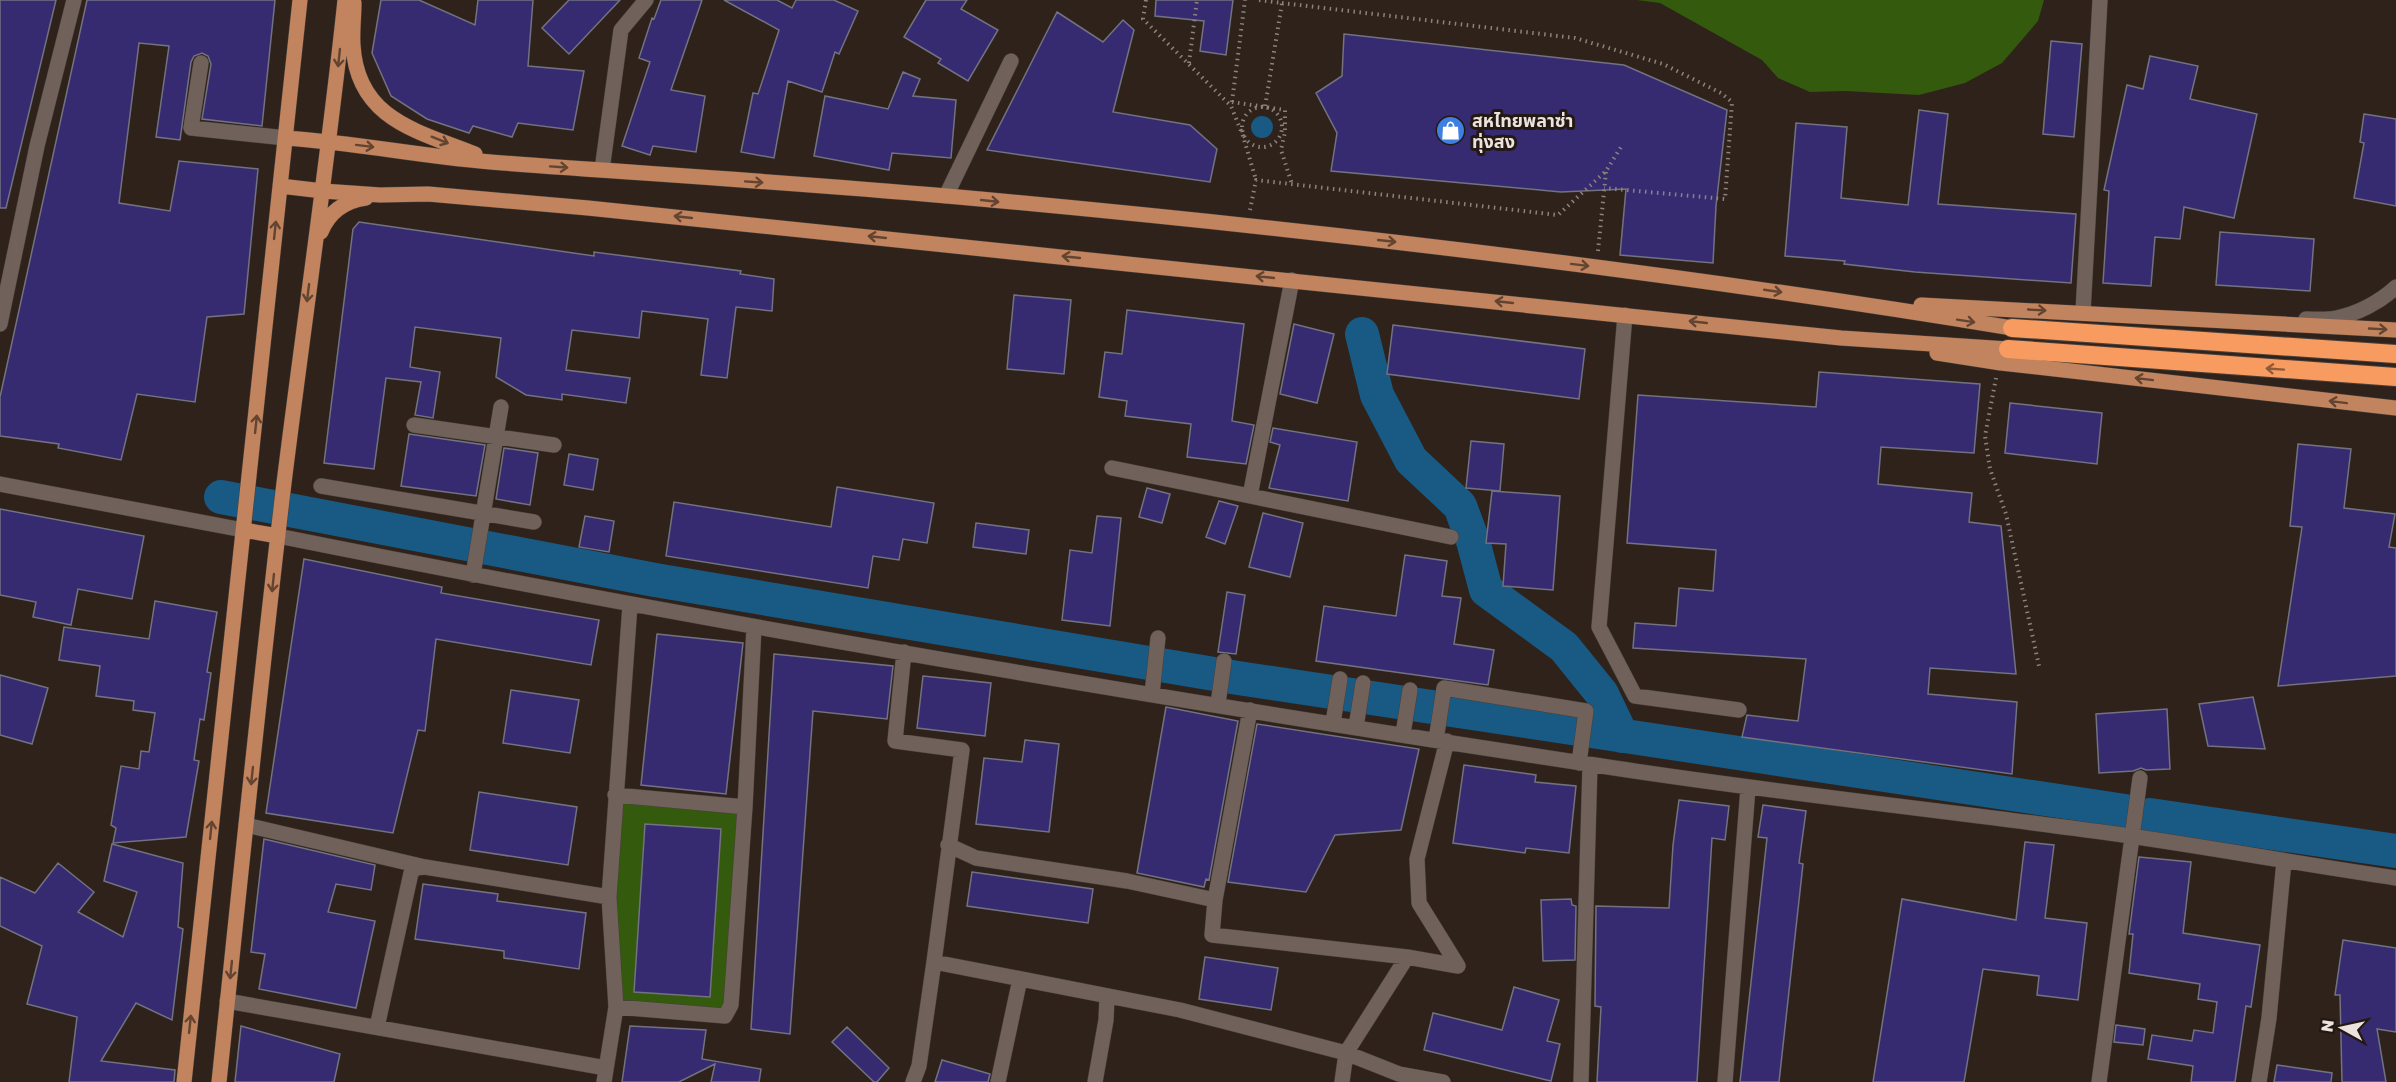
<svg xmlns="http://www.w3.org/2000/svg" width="2396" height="1082" font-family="'Golos Text','Noto Sans Thai',sans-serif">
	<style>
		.green { fill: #345a0d }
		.water { fill: #185a83 }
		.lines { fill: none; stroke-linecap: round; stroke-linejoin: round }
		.river { stroke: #185a83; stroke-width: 34 }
		.building { fill: #362b71; stroke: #727280; stroke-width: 1.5 }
		.minor-casing { stroke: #493f3a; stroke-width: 16 }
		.major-casing { stroke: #493f3a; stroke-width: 16 }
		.highway-casing { stroke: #493f3a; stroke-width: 20 }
		.path { stroke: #8d827d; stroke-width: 4; stroke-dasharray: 1.5 4.5; stroke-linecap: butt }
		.minor { stroke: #70625a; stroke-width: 15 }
		.major { stroke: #c1845e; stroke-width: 15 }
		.highway { stroke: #f79b61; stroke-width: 18 }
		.oneway { stroke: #634430 }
		.oneway2 { stroke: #8e5a3a }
		.labels { text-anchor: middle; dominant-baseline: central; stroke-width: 6; stroke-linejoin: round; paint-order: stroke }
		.poi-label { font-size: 18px; font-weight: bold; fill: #ece3df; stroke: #241912; text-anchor: start }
	</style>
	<rect width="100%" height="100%" fill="#2e221b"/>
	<path class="green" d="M1637,0H2044L2038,21L2002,63L1965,83L1919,95L1845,91L1810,92L1778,78L1762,60L1660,3Z
		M615,795L745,807L725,1016L616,1007Z"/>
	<path class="water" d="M1251 127a11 11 0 1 1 22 0a11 11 0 1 1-22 0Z"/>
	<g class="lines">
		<path class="river" d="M1362,334L1377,395L1411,460L1460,506L1473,541L1486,590L1564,647L1602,694L1622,736
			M221,497L655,580L1238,678L2125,811
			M2150,815L2396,851"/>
	</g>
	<path class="building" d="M0,0H56L6,208H0Z
		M87,0H275L262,126L202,119L211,64L208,56L202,53L194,56L191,62L180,140L156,137L169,46L139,43L119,203L170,211L179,161L258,169L244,314L207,317L195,402L137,394L121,460L58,448L59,444L0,436V397Z
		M381,0H419L475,25L478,0H533L528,66L584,71L573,130L518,123L512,137L473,126L469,133L427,119L391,96L372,53Z
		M569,0H620L569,54L542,28Z
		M661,0H702L671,90L705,96L696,152L653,146L650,155L622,146L650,62L639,58L652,18L654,19Z
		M724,0H777L792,8L796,0H834L858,11L839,54L835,52L822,92L788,81L774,158L741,152L753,93L758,94L779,30Z
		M926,0H967L961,9L998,30L968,81L938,63L941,59L904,37Z
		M1156,0H1233L1226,55L1200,51L1204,21L1155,16Z
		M1057,12L1103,42L1123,20L1134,30L1113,112L1190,125L1217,149L1210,182L987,150Z
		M1344,34L1624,65L1727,110L1716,206L1713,263L1620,255L1626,189L1561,192L1331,171L1337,133L1316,93L1342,76Z
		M2051,41L2082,44L2074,137L2043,134Z
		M2150,56L2198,66L2190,99L2257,114L2234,218L2184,207L2180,239L2155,237L2151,286L2103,283L2109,191L2104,190L2127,85L2143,89Z
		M903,72L920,79L913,96L956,100L951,158L892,153L889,170L814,156L825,96L888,109Z
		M1919,110L1948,114L1938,204L2076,214L2071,283L1915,272L1844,264L1845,261L1785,256L1796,123L1847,127L1841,198L1908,205Z
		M2364,114L2396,119V206L2354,198L2364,143L2360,142Z
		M359,222L594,256V252L741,271L740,274L774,279L772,311L736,307L727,378L701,375L708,319L642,311L639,338L572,330L566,370L630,378L626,403L562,394V400L526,395L496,377L501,338L415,327L410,367L440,372L433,418L415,415L421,382L386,378L374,469L324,463L353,229Z
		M2220,232L2314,239L2310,291L2216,285Z
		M1014,295L1071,300L1064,374L1007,369Z
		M1127,310L1244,324L1232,421L1254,425L1246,464L1187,457L1191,424L1125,416L1127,401L1099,397L1105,352L1122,354Z
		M1294,324L1334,334L1317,403L1280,394Z
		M1393,325L1585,349L1579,399L1387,374Z
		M1819,372L1980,384L1974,453L1881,447L1878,484L1972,493L1969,522L2001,526L2016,674L1930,668L1928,694L2017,702L2012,774L1742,737L1747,715L1798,721L1806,659L1633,648L1635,623L1676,626L1679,588L1713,591L1716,550L1627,543L1638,395L1816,407Z
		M2010,403L2102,413L2097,464L2005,453Z
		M1273,428L1357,442L1348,501L1269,488L1280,445L1270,442Z
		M409,434L485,445L476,496L401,486Z
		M1471,441L1504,444L1500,491L1466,488Z
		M2298,444L2351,449L2344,508L2395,514L2389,547L2396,548V676L2278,686L2302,527L2290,526Z
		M504,448L538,453L530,505L496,499Z
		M569,454L598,459L593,490L564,485Z
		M837,487L934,503L927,543L903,539L899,560L873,556L868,588L666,556L674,502L831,527Z
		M1147,488L1170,494L1162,523L1139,517Z
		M1492,491L1560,496L1553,590L1503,586L1506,544L1486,543Z
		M1219,501L1238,506L1225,544L1206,537Z
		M0,509L144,536L132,599L78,589L71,625L33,617L36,602L0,595Z
		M1263,513L1303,523L1290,577L1249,567Z
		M585,516L614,521L609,552L579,547Z
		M1097,516L1121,518L1110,626L1062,620L1070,550L1092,553Z
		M976,523L1029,530L1026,554L973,547Z
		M1405,555L1447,561L1442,596L1461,598L1454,644L1494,650L1488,685L1316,661L1324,606L1396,616Z
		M304,559L442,587L441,593L599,620L591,665L436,639L425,731L418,730L393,833L266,813Z
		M1227,592L1245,595L1236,654L1218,652Z
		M155,601L217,612L207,672L211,673L204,720L200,719L194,760L199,761L186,837L113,843L116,828L111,825L121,766L139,769L141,751L149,752L155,713L133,710L134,701L96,696L100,666L59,660L64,627L149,639Z
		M657,634L743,643L726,794L641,785Z
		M774,654L893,666L887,719L813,711L790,1034L751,1029Z
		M0,675L48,688L32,744L0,735Z
		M923,676L991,683L985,736L917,728Z
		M511,690L579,700L570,753L503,743Z
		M2253,697L2265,749L2208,746L2199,704Z
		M1166,707L1238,721L1209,880L1206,879L1204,887L1137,873Z
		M2167,709L2170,769L2146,770L2141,768L2133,771L2099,773L2096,714Z
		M1257,724L1419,749L1401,830L1335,835L1306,892L1228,882Z
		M1025,740L1059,744L1049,832L976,824L984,758L1022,762Z
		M1464,765L1536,775L1535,782L1576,786L1569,853L1526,848L1525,853L1453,843Z
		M479,792L577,807L568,865L470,850Z
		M1679,800L1729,806L1725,840L1712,838L1697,1082H1597L1601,1007L1595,1006L1596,906L1669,908L1673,845Z
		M1763,805L1806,811L1799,863L1803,864L1779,1082H1740L1767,838L1758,837Z
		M645,824L721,829L710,997L634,992Z
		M264,839L375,865L371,890L336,884L328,912L375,921L356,1008L259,989L265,954L251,952Z
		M2025,842L2054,845L2045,918L2087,923L2078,1000L2037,995L2039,976L1983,969L1964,1082H1873L1902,899L2016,920Z
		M112,844L183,863L178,927L183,929L172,1020L136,1003L101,1061L175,1070L174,1082H69L77,1017L27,1004L42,946L0,926V877L35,893L58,863L94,892L78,912L123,937L137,892L104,881Z
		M2139,857L2191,862L2183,933L2260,945L2251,1007L2246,1006L2235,1082H2191L2193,1066L2148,1059L2152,1035L2192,1041L2194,1030L2213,1033L2217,1002L2198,999L2200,984L2129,973L2133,934H2129Z
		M972,872L1093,889L1088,923L967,906Z
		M423,884L498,894L497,901L586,913L579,969L504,958V951L415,939Z
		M1571,899L1572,905L1576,906L1575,960L1543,961L1541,900Z
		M2343,940L2396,948V1032L2377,1029L2386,1082H2342L2340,995H2335Z
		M1205,957L1278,968L1271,1010L1199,999Z
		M1514,987L1559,1000L1547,1041L1560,1044L1551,1081L1424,1050L1433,1013L1502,1030Z
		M2116,1025L2145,1029L2143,1045L2114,1042Z
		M241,1026L340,1054L334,1082H235Z
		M630,1026L706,1030L702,1059L761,1069L759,1082H711L715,1064L679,1082H622Z
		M847,1027L889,1068L877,1082H874L832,1042Z
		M942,1060L990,1074L988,1082H935Z
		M2277,1065L2332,1073L2331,1082H2274Z"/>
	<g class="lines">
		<defs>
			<path id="minor" d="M201,63L191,128L286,138
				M602,170L621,30L646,0
				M946,196L1011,61
				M1292,280L1250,496L1451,537
				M2083,312L2100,0
				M1625,315L1599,627L1635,696L1739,710
				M2306,319C2316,319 2327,320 2336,318C2357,314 2380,302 2396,287
				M0,324L37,146L74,0
				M414,425L554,445
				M1112,468L1250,496
				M0,484L243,530
				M321,486L534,522
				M278,536C715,624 1155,698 1595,765C1773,793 1952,811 2130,836C2219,849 2307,865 2396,878
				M473,575L501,407
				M904,652L895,741L962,750L934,962L1180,1010L1346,1053L1342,1082
				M1152,694L1158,638
				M1218,704L1224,661
				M1333,723L1340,679
				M1356,727L1363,683
				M1403,734L1410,690
				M1436,740L1444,688L1586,711L1579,763
				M615,795L745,807
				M246,825L425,867
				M948,845L976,858L1127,881L1215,900L1250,710
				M1215,900L1212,935L1407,957L1346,1053L1399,1074L1443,1082
				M1407,957L1458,966L1419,903L1417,859L1447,741
				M227,1001L606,1068
				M616,1007L725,1016L731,1005L745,807L754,627
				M377,1027L411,873L416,868L425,867L609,897
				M604,1082L616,1007L609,897L630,605
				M913,1082L919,1066L934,962
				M998,1082L1020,979
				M1095,1082L1106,1020L1107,996
				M1581,1082L1590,765
				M1725,1082L1748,788
				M2099,1082L2140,778
				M2259,1082L2269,1018L2284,861"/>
			<path id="major" d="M354,3C354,17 352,31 353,45C357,119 417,131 475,154
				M286,138C359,143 430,158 503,163C651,174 799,183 947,196C1303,228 1659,270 2012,328
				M280,186L323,191L380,195L428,194L588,208L1841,338L2008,349
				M321,232C329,212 344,201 366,198
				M1921,305L2396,330
				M1937,353L2001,363L2396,408
				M243,530L278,536
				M184,1082L300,0
				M219,1082C240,882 260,683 284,483C304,322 328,162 345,0"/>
			<path id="highway" d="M2012,328L2396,354
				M2008,349L2396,377"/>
		</defs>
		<use href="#minor" class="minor-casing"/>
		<use href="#major" class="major-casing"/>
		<use href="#highway" class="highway-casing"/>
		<path class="path" d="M1146,0L1143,19L1231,106L1243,136L1256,180
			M1259,0L1282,3L1265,107
			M1282,3L1575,38L1663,64L1721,93L1732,102L1725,199L1604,188
			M1189,63L1197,0
			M1232,102L1285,110V132L1281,150L1292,184
			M1232,102L1245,0
			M1242 127a20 20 0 1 1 40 0a20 20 0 1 1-40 0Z
			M1250,210L1256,180L1558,215L1606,171L1621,147
			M1598,251L1606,172
			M1996,378L1985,436L1990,469L2006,514L2039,666"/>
		<use href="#minor" class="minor"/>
		<use href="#major" class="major"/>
		<use href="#highway" class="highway"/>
	</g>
	<defs><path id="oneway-shaft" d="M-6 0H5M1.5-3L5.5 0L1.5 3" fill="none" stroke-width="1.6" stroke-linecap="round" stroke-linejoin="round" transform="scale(1.5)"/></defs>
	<g class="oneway">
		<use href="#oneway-shaft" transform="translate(339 58) rotate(96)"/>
		<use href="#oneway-shaft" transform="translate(440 140) rotate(22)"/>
		<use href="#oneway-shaft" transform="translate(365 146) rotate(7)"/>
		<use href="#oneway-shaft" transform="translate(559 167) rotate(4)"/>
		<use href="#oneway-shaft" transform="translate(754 182) rotate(4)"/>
		<use href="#oneway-shaft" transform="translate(990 201) rotate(6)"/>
		<use href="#oneway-shaft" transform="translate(683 217) rotate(-174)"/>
		<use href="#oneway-shaft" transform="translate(275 230) rotate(-84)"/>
		<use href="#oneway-shaft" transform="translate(877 237) rotate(-174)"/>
		<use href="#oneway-shaft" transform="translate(1387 241) rotate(6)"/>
		<use href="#oneway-shaft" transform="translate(1071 257) rotate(-174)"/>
		<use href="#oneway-shaft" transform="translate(1580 265) rotate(7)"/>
		<use href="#oneway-shaft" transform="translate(1265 277) rotate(-174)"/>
		<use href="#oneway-shaft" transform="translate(1773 291) rotate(8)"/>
		<use href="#oneway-shaft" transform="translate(308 293) rotate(97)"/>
		<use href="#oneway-shaft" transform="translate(1504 302) rotate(-174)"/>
		<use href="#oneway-shaft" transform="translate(2037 310) rotate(3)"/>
		<use href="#oneway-shaft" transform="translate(1966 321) rotate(9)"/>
		<use href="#oneway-shaft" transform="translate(1698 322) rotate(-174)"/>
		<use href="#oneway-shaft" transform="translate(2378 329) rotate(3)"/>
		<use href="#oneway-shaft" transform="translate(2144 379) rotate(-173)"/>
		<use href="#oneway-shaft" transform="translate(2338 402) rotate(-173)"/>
		<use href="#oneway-shaft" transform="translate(256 424) rotate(-84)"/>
		<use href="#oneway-shaft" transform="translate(273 583) rotate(96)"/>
		<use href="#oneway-shaft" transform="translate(252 776) rotate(96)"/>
		<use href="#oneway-shaft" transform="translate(211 830) rotate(-84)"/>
		<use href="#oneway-shaft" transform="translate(231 970) rotate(96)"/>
		<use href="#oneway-shaft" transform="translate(190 1024) rotate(-84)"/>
	</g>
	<use class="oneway2" href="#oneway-shaft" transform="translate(2275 369) rotate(-176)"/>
	<defs>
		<symbol id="shop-disc" viewBox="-11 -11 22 22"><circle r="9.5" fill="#3f7fe0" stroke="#241912"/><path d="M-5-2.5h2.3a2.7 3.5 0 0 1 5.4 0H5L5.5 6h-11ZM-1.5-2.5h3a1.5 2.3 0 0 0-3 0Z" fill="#fff"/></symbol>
	</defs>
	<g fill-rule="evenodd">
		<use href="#shop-disc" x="1434" y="114" width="33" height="33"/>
	</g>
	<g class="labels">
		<g class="poi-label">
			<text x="1472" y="120">สหไทยพลาซ่า<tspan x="1472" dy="21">ทุ่งสง</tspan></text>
		</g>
	</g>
	<g transform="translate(2342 1028) rotate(278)" stroke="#241912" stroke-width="4.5" paint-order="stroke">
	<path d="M0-4.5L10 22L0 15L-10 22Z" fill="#ece3df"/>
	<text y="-9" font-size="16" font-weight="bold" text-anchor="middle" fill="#ece3df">N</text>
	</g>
</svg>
